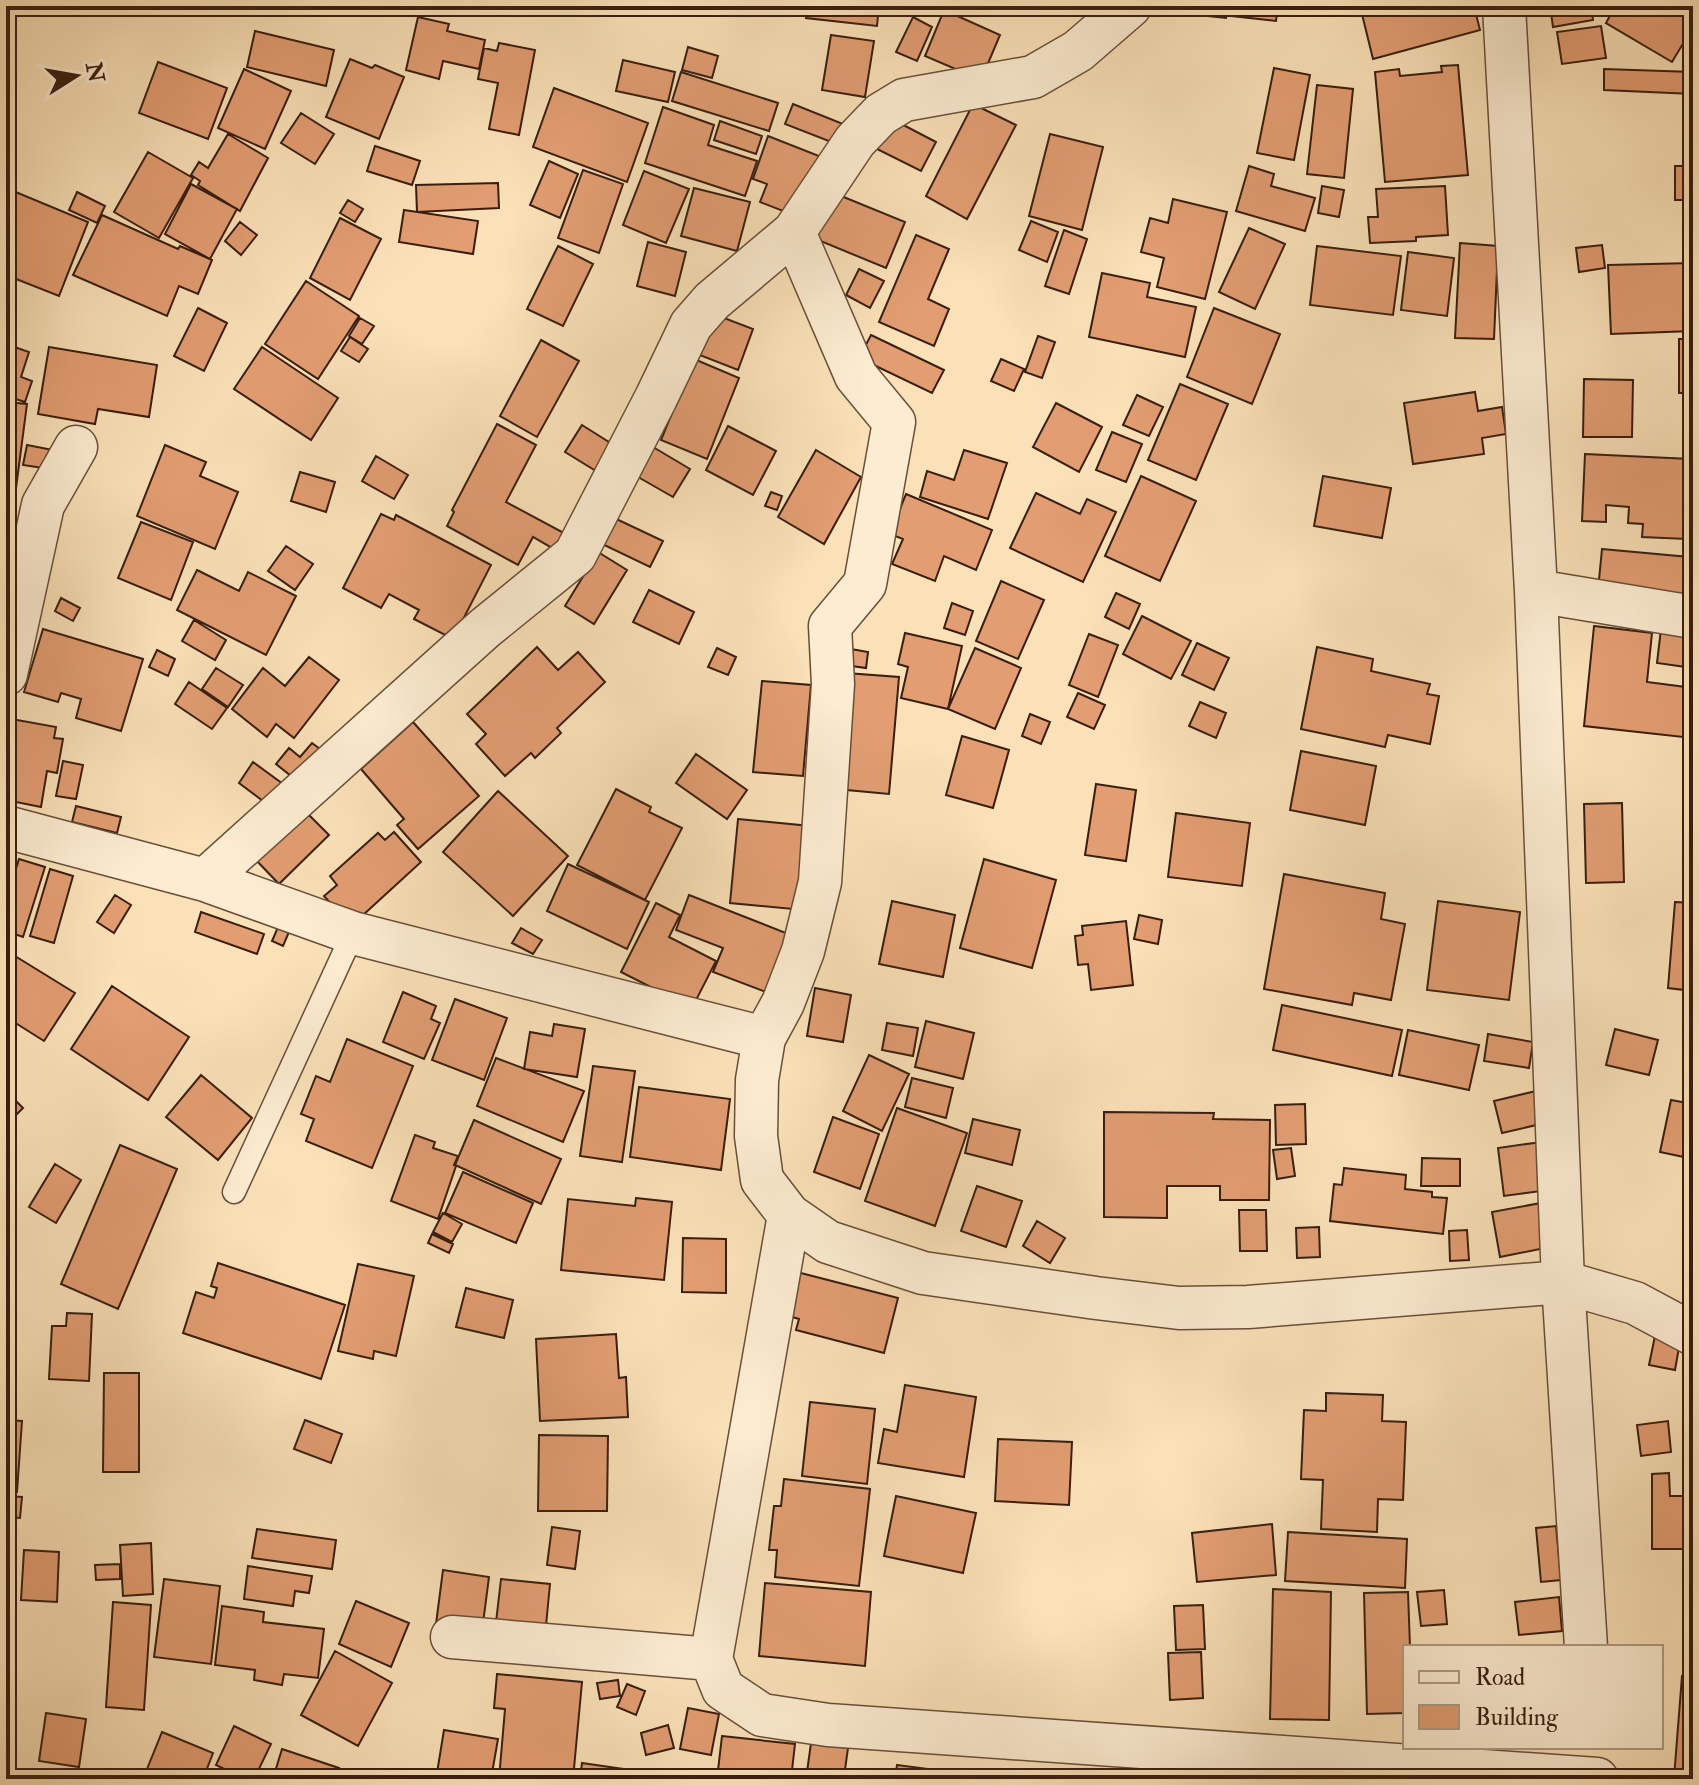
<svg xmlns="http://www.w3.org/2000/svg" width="1699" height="1785" font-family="'IM FELL Double Pica',serif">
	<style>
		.building { fill: #e29d72; stroke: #391e10; stroke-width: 2 }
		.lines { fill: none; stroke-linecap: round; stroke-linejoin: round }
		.service-casing { stroke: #694f3a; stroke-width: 25 }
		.minor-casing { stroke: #694f3a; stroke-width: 45 }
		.service { stroke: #fcecd1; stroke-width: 22 }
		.minor { stroke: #fcecd1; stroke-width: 42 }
	</style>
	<rect width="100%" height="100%" fill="#fae1b8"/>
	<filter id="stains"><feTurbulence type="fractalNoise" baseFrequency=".0025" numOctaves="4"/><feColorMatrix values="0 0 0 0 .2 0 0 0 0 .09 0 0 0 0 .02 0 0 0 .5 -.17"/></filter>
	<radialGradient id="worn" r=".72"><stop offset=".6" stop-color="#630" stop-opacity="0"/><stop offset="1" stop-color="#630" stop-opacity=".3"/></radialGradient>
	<path class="building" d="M281,6H334L333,12Z
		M635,6H747V15L635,11Z
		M757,6H793V11L757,9Z
		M808,6H879L877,26L806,18Z
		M1190,6H1228L1226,18L1189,14Z
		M1233,6H1278L1276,21L1232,16Z
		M1360,6H1474L1480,30L1373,59Z
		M1550,6H1591L1593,20L1553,27Z
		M1615,6H1672L1693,18V27L1672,62L1606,23Z
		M944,10L1000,35L981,80L925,56Z
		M418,17L449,24L447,31L485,40L479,69L443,61L439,79L406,70Z
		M913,17L932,27L917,61L896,52Z
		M1601,26L1606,58L1562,64L1557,32Z
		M255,31L334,50L326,86L247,67Z
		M831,35L874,41L865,97L822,90Z
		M499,43L535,50L519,135L489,129L498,83L478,79L484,48L497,51Z
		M688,47L718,56L712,78L682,70Z
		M350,59L372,68L375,65L404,77L379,139L326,117Z
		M623,60L675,72L668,102L616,91Z
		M158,62L227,88L208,139L139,113Z
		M1458,65L1468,175L1385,182L1375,72L1399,69L1400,76L1442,72L1441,66Z
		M1274,68L1310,75L1294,160L1257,153Z
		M244,69L291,91L265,149L218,128Z
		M1604,69L1693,72V94L1604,90Z
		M681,72L778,103L769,131L672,101Z
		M1317,85L1353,89L1344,178L1307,174Z
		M554,88L648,123L627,182L533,147Z
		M793,104L848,126L839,145L785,124Z
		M973,104L1016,125L967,219L926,196Z
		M663,107L714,125L708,145L757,161L745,196L645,163Z
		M301,113L334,134L315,164L281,143Z
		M888,117L936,142L921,171L873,147Z
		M720,121L762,136L756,154L714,140Z
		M228,134L268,158L240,211L198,185L200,181L191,175L199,162L208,168Z
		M1050,134L1103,147L1082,230L1029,216Z
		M768,136L819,156L796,216L760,202L767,184L753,179Z
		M375,146L420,161L412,185L367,171Z
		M148,152L193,178L159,238L114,212Z
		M549,161L578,174L560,218L530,205Z
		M1249,166L1274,174L1271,186L1315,198L1305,231L1236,211Z
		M1675,166H1693V238H1686L1685,200H1675Z
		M583,170L623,184L599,253L558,238Z
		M644,171L689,189L666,243L623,225Z
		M498,183L499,208L417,212L416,185Z
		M191,184L237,209L210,259L165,234Z
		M1322,186L1344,190L1339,217L1318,213Z
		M1445,186L1448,235L1416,237V241L1370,243L1368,217H1378L1376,189Z
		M6,188L88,222L59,296L6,275Z
		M694,188L750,202L737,251L681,236Z
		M824,189L905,222L886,268L806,235Z
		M77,192L105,206L97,223L69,210Z
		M1173,199L1227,212L1205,299L1157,287L1164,258L1141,252L1150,218L1168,223Z
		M348,200L363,209L355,222L340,213Z
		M404,210L478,221L473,254L399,242Z
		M102,215L178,249L180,246L212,260L198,294L179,286L167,316L73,275Z
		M340,218L381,239L350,300L310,278Z
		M1031,221L1058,232L1047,262L1019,250Z
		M240,222L257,235L241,255L225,241Z
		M1249,228L1285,244L1255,309L1219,292Z
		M1064,230L1087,239L1069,294L1045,286Z
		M916,235L949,249L928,299L949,309L934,346L879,322Z
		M648,242L686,252L675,296L637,286Z
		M1460,243L1498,246L1494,339L1455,338Z
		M1602,245L1605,268L1579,272L1576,248Z
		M558,246L593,264L563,326L527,309Z
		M1317,246L1401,256L1393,315L1310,305Z
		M1408,252L1454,258L1447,316L1401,310Z
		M1693,263V331L1611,334L1608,265Z
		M859,269L884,281L870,308L846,295Z
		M1102,273L1150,283L1147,297L1196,307L1185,357L1089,337Z
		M306,281L359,316L318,379L265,344Z
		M198,308L227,323L204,371L174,356Z
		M1214,308L1280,334L1252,404L1187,377Z
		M711,313L753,329L738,370L697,354Z
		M360,318L374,326L362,344L349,336Z
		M871,335L944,370L932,393L859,358Z
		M1038,336L1055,342L1042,378L1025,372Z
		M350,337L368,349L359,362L341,351Z
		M1679,339H1693V393H1679Z
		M541,340L579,361L537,437L500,416Z
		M6,344L29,352L21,377L32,381L25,402L6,396Z
		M49,347L157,365L149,417L98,409L95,424L38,414Z
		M262,347L338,398L311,440L234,389Z
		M694,359L739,378L707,459L661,440Z
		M1001,359L1024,369L1014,391L991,381Z
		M1584,379L1633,380L1632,437H1583Z
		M1180,384L1228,404L1196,480L1148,460Z
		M1475,392L1478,411L1502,407L1506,434L1482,438L1484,454L1413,464L1404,403Z
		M1137,395L1163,407L1149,436L1123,425Z
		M6,402L27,404L15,496L6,495Z
		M1056,403L1102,427L1079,472L1033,447Z
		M497,424L536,445L506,502L575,539L566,556L533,537L518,565L447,526L454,512L452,510Z
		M582,425L609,442L611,440L609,479L565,452Z
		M728,426L776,451L753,495L706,470Z
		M1112,432L1142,444L1126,482L1096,470Z
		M648,444L690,469L673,497L631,473Z
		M27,445L53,450L50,469L23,465Z
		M165,445L206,462L200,476L238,492L215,549L137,516Z
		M816,450L861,477L824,544L778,517Z
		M964,450L1007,463L988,519L920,497L927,471L954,480Z
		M1585,454L1690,459L1687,539L1642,537L1643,524L1628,523L1629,507L1606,505V522L1582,521Z
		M376,456L408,475L394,499L362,481Z
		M300,472L335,482L326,512L291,501Z
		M1141,476L1196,501L1160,581L1105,556Z
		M1323,476L1391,488L1382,538L1314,526Z
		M771,492L782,496L777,510L765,506Z
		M1036,493L1080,514L1087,499L1116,512L1083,582L1010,548Z
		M906,494L992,530L976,570L944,556L935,581L892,564L903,539L890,534Z
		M381,514L394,520L396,515L491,565L453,639L414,619L419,610L389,594L381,608L343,588Z
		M610,516L663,541L650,567L598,542Z
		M141,522L193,542L171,600L118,578Z
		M286,546L313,564L295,590L268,571Z
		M1602,549L1689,557L1685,599L1598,590Z
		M598,552L627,570L594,624L565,606Z
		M197,570L239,591L248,572L296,596L266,655L177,610Z
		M1001,581L1044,600L1018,659L976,641Z
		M649,590L694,612L679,644L633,622Z
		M1116,593L1140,604L1129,629L1105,617Z
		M61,598L80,608L73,621L55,611Z
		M952,603L973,611L965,635L944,628Z
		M1142,616L1191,641L1171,679L1123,654Z
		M194,620L226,640L215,660L182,641Z
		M1594,626L1652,633L1647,682L1693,688L1692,738L1584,726Z
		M43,629L143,659L121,731L76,718L81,699L61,693L58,702L24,692Z
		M1661,629L1693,633V668L1657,663Z
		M905,633L962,646L948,709L901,698L908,667L898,664Z
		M1089,634L1118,645L1098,697L1069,685Z
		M1197,643L1229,658L1214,690L1182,675Z
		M537,647L558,670L578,652L605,682L557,728L561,733L535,758L531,753L505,776L476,744L486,734L467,714Z
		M840,647L868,652L866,668L837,664Z
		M1317,647L1373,659L1371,671L1430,684L1427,694L1439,696L1430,744L1388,735L1385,747L1301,729Z
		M717,648L736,657L728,675L708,667Z
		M975,648L1021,668L995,729L948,709Z
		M157,650L175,659L168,676L149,667Z
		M309,657L339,680L294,738L276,724L267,737L232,709L263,668L285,686Z
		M216,668L243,685L228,707L202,689Z
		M846,673L899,677L889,794L836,789Z
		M762,681L811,685L803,776L753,772Z
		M189,682L227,708L212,729L175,704Z
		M1078,693L1105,705L1094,729L1067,717Z
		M1200,702L1226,713L1216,738L1189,726Z
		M1030,714L1050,722L1041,744L1022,736Z
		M6,718L56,727L54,738L63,739L57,773L47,771L41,807L6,800Z
		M413,722L479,796L418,849L397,825L404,819L361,769Z
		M962,736L1009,750L993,808L946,795Z
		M312,743L324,752L300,783L276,764L289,748L300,757Z
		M1301,751L1376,766L1365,825L1290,810Z
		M696,754L747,790L727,819L676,783Z
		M63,761L83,765L76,799L56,796Z
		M253,762L283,784L267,804L239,783Z
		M1096,784L1136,790L1126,861L1085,855Z
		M616,789L651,807L649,812L682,828L645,900L577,865Z
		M498,791L568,856L513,916L443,852Z
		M1622,803L1624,882L1586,883L1584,804Z
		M76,806L121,817L117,833L72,822Z
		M303,809L329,835L279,884L254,858Z
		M1176,813L1250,823L1242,886L1168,877Z
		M738,819L810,826L803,910L730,903Z
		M394,832L421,862L351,926L324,896L337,885L330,876L378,833L385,840Z
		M19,859L45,867L23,937L6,931V900Z
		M984,859L1056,880L1032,968L960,948Z
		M568,864L649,902L627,949L547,911Z
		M50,869L73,876L54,943L30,936Z
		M1284,874L1385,893L1381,919L1405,924L1391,1000L1354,993L1352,1005L1264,989Z
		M115,895L131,905L114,933L97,922Z
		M689,895L796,937L774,995L713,972L723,948L676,930Z
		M892,901L955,915L943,977L879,964Z
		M1438,901L1520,912L1509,1000L1427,990Z
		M1675,902L1693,903V991L1668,988Z
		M656,903L680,915L669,937L716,961L692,1008L621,972Z
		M201,912L264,934L257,954L195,932Z
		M1139,915L1162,920L1158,944L1134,939Z
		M1126,921L1133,985L1091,990L1088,964L1078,965L1075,936L1083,935L1082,926Z
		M278,927L289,932L283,946L272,941Z
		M521,928L542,940L533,954L512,943Z
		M15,956L75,993L44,1041L6,1017V970Z
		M112,986L189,1037L148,1100L71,1049Z
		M815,988L851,995L843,1042L807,1036Z
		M403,992L436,1006L431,1019L440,1023L424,1059L383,1042Z
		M455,999L507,1018L484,1080L432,1060Z
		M1282,1005L1402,1030L1392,1076L1273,1050Z
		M926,1021L974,1033L963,1079L915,1067Z
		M887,1023L918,1028L913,1056L882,1050Z
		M554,1024L585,1029L577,1077L524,1069L530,1032L552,1036Z
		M1615,1029L1658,1040L1649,1075L1606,1065Z
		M1408,1030L1479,1045L1469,1090L1399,1075Z
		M1488,1034L1533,1042L1529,1068L1484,1061Z
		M347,1039L413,1066L372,1168L306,1141L314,1119L301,1114L316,1076L330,1082Z
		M869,1055L909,1074L882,1131L843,1111Z
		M496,1058L584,1091L563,1142L477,1106Z
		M593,1066L635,1071L622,1162L580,1156Z
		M201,1075L252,1118L218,1160L166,1117Z
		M912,1078L953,1088L946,1118L905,1107Z
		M639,1087L730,1099L721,1170L630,1157Z
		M6,1091L23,1108L6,1125Z
		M1536,1091L1545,1123L1502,1133L1494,1101Z
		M1671,1100L1693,1104V1159L1660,1152Z
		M1305,1104L1306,1144L1276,1145L1275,1105Z
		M897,1108L967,1133L935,1226L865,1201Z
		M1104,1112L1214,1113L1213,1119L1270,1120L1269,1200H1220V1186H1167V1218L1104,1217Z
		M833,1117L879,1134L860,1189L814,1172Z
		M973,1119L1020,1130L1012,1165L965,1153Z
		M474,1120L561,1159L541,1204L455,1165Z
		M415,1135L435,1142L433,1148L458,1156L454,1165L456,1166L438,1219L391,1201Z
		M1541,1142L1549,1190L1504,1196L1498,1148Z
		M120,1145L177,1169L118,1309L61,1284Z
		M1291,1148L1295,1176L1277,1179L1273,1150Z
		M1422,1158L1460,1159V1186H1421Z
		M55,1164L81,1180L56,1223L29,1207Z
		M1344,1168L1406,1175L1405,1189L1432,1192V1197L1447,1198L1443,1234L1330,1221L1334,1184L1342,1185Z
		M463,1172L533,1203L516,1243L445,1213Z
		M977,1186L1022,1201L1006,1247L961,1231Z
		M636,1198L672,1202L664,1280L561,1270L568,1199L635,1206Z
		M1541,1203L1550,1247L1500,1257L1492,1212Z
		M1239,1210H1266L1267,1251H1240Z
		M443,1213L462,1224L452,1242L433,1232Z
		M1037,1221L1065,1238L1050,1263L1023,1246Z
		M1693,1224V1288L1684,1287Z
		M1319,1227L1320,1257L1297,1258L1296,1228Z
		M1467,1230L1469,1260L1450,1261L1449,1231Z
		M432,1234L453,1244L449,1253L428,1243Z
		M683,1238L726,1239V1293L682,1292Z
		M218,1263L345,1305L321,1379L183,1333L196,1292L214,1298L217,1288L211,1286Z
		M358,1264L414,1276L396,1356L374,1351L373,1359L338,1351Z
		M793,1271L898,1298L884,1353L796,1330L799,1319L782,1314Z
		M466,1288L513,1300L504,1338L456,1327Z
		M67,1313L92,1314L89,1381L49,1379L52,1326H66Z
		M1656,1331L1681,1336L1675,1370L1649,1365Z
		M616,1334L619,1378L626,1377L628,1417L540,1421L536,1339Z
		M104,1373H139V1472H103Z
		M905,1385L976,1397L964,1477L878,1463L884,1429L897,1432Z
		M1326,1393L1383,1395L1382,1421L1406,1422L1403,1500L1378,1499L1377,1532L1321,1529L1323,1480L1301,1479L1304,1410L1326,1411Z
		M810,1402L875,1409L867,1484L802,1476Z
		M6,1420L22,1421L17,1492L6,1491Z
		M305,1420L342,1434L331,1463L294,1449Z
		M1668,1421L1671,1452L1641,1456L1637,1425Z
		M539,1435L608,1436L607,1511H538Z
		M998,1439L1072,1442L1069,1505L995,1501Z
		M1669,1473L1670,1496H1693V1549H1652V1474Z
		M784,1479L870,1489L859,1586L775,1577L777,1550H769L774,1506H781Z
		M6,1496L22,1497L20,1518L6,1517Z
		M896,1496L976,1513L963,1573L884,1556Z
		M1272,1524L1276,1575L1197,1582L1192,1533Z
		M1556,1526L1561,1580L1541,1582L1536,1528Z
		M552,1527L580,1531L575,1569L547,1565Z
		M257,1529L336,1540L332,1569L252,1558Z
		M1288,1532L1407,1539L1405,1588L1285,1581Z
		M151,1543L153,1594L123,1596L120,1545Z
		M24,1550L59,1552L57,1602L21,1600Z
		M120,1564V1579L96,1580L95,1565Z
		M248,1566L312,1576L309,1593L295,1591L293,1606L244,1599Z
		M443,1570L489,1577L482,1631L436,1624Z
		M164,1579L220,1586L211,1664L154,1657Z
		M501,1579L550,1584L545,1636L495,1631Z
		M765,1583L871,1592L865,1666L759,1656Z
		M1273,1589L1331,1592L1329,1720L1270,1719Z
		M1444,1590L1447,1624L1421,1626L1417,1592Z
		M1408,1592L1410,1647H1405V1713L1367,1714L1364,1593Z
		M1559,1597L1562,1631L1519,1635L1515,1602Z
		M356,1601L409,1623L391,1667L339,1644Z
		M113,1602L151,1605L144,1710L106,1707Z
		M1203,1605L1205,1649L1176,1650L1174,1606Z
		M222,1606L264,1612L263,1622L324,1629L318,1678L284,1674L282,1685L254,1680L255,1670L215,1665Z
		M335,1651L392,1683L358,1746L301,1715Z
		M1201,1652L1203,1698L1170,1700L1168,1653Z
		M497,1674L582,1682L573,1779H499L505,1709L494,1708Z
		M1682,1676L1693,1677V1779L1674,1778Z
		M618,1680L620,1696L600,1699L597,1683Z
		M627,1684L645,1691L636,1715L617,1707Z
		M688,1708L719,1714L711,1755L680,1749Z
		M46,1713L86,1719L79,1767L39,1761Z
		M668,1725L674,1748L646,1755L641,1733Z
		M234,1726L271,1744L254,1779H245L216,1765Z
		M444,1730L498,1739L491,1779H436Z
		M162,1732L213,1753L203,1779H143Z
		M722,1736L795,1744L791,1779H717Z
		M811,1743L848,1748L844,1777L807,1772Z
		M282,1749L339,1768L336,1779H287L274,1775Z
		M582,1763L693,1779H580Z
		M897,1765L944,1771L943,1779H895Z
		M1204,1769L1261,1776V1779H1203Z"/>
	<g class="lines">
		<defs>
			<path id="service" d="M234,1192L353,933"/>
			<path id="minor" d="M1504,6L1536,591L1563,1282L1586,1647
				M794,232L856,376L894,422L865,584L830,626L833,684L820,882L803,951L783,1003L764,1038L757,1080L756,1136L762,1180L789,1215L828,1242L923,1273L1096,1298L1179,1308L1248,1307L1563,1282L1635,1303L1693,1334
				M1536,591L1693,617
				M6,674L43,505L76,447
				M6,827L205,880L353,933L764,1038
				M205,880L485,628L575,555L656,398L691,325L712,301L794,232L855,141L881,114L904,100L1033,77L1078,51L1130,6
				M789,1215L711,1659L723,1689L762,1715L828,1725L1597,1779
				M452,1637L711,1659"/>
		</defs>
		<use href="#service" class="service-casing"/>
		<use href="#minor" class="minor-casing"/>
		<use href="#service" class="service"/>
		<use href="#minor" class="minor"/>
	</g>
	<rect width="1699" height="1785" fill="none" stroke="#fae1b8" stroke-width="32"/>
	<rect x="8" y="8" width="1683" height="1769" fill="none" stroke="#391e10" stroke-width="4"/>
	<rect x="16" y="16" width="1667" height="1753" fill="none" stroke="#391e10" stroke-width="2"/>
	<rect x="1403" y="1645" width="260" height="104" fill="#fcecd1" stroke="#ae9a84" stroke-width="2"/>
	<rect x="1419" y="1671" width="40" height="12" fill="#fcecd1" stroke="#ae9a84" stroke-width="2"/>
	<text x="1475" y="1685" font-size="24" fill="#391e10">Road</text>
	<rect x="1419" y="1705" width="40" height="24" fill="#e29d72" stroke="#ae9a84" stroke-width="2"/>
	<text x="1475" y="1725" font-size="24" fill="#391e10">Building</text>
	<g transform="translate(76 76) rotate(79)" stroke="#fcecd1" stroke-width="6" paint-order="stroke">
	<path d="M0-6L14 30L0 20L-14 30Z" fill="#391e10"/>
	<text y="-12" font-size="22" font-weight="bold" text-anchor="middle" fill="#391e10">N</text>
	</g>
	<rect width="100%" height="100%" filter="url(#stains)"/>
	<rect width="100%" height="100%" fill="url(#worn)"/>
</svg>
